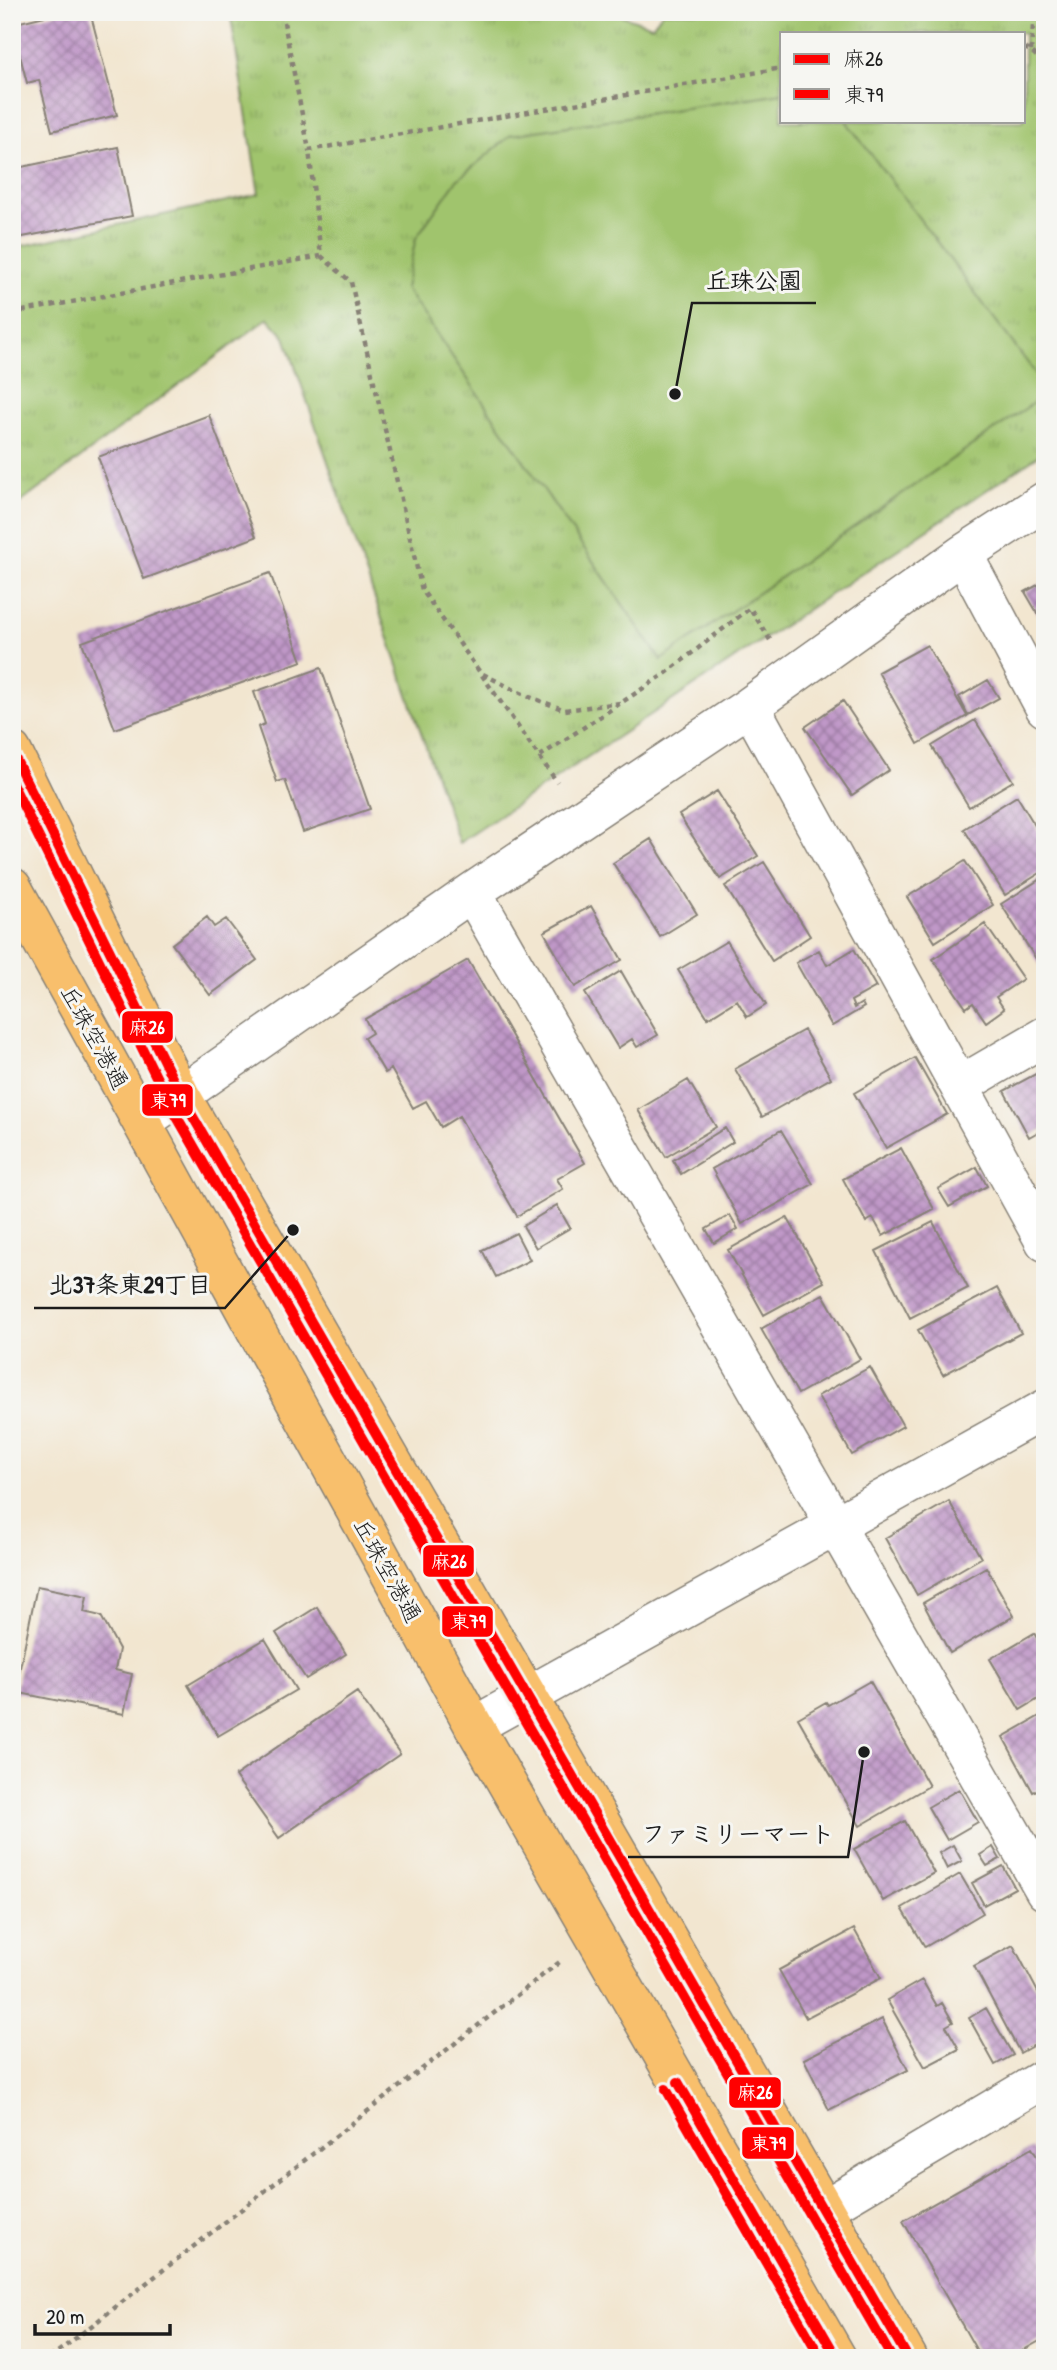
<svg xmlns="http://www.w3.org/2000/svg" width="1057" height="2370" font-family="'Patrick Hand','Klee One',sans-serif">
	<style>
		.park { fill: url(#park-tufts); stroke: #5e7044; stroke-width: 2; fill-rule: evenodd }
		.pitch { fill: #a0c46d; stroke: #5e7044; stroke-width: 2 }
		.building { fill: url(#building-cross-hatch) }
		.lines { fill: none; stroke-linecap: round; stroke-linejoin: round }
		.minor-casing { stroke: #878176; stroke-width: 41 }
		.major-casing { stroke: #878176; stroke-width: 41 }
		.path { stroke: #878176; stroke-width: 4.5; stroke-dasharray: 5 5; stroke-linecap: butt }
		.minor { stroke: #fff; stroke-width: 38 }
		.major { stroke: #f8bf6c; stroke-width: 38 }
		.bus-1-casing { stroke: #f6f6f2; stroke-width: 16 }
		.bus-2-casing { stroke: #f6f6f2; stroke-width: 16 }
		.bus-1 { stroke: #f00; stroke-width: 10 }
		.bus-2 { stroke: #f00; stroke-width: 10 }
		.labels { text-anchor: middle; dominant-baseline: central; stroke-width: 6; stroke-linejoin: round; paint-order: stroke }
		.street-label { font-size: 23px; fill: #1c1c1c; stroke: #f6f6f2 }
		.leader { fill: none; stroke: #1c1c1c; stroke-width: 2.5 }
		.callout-dot { fill: #1c1c1c; stroke: #f6f6f2; stroke-width: 2.5 }
		.callout-label { font-size: 24px; text-anchor: middle; font-weight: bold; fill: #1c1c1c; stroke: #f6f6f2; stroke-width: 6; stroke-linejoin: round; paint-order: stroke }
		.line-badge { stroke: #f6f6f2; stroke-width: 2.5 }
		.badge-label { font-size: 19px; text-anchor: middle; font-weight: bold; fill: #fff }
	</style>
	<defs>
		<pattern id="park-tufts" width="24" height="20" patternUnits="userSpaceOnUse" patternTransform="scale(1.75)"><rect width="24" height="20" fill="#a0c46d"/><path d="M3 7l-1-3M5 7V3M7 7l1-3M15 17l-1-3M17 17v-4M19 17l1-3" fill="none" stroke="#89a85e"/></pattern>
		<pattern id="building-cross-hatch" width="8" height="8" patternUnits="userSpaceOnUse" patternTransform="scale(1.75)"><rect width="8" height="8" fill="#c098c8"/><path d="M0 0l8 8M0 8l8-8" fill="none" stroke="#9b7ba2"/></pattern>
	</defs>
	<rect width="100%" height="100%" fill="#f6f6f2"/>
	<filter id="ink" filterUnits="userSpaceOnUse"><feTurbulence type="fractalNoise" baseFrequency=".0143" numOctaves="2"/><feDisplacementMap in="SourceGraphic" scale="14" xChannelSelector="R" yChannelSelector="G"/><feConvolveMatrix kernelMatrix="1 2 1 2 8 2 1 2 1" color-interpolation-filters="sRGB"/></filter>
	<filter id="wash" filterUnits="userSpaceOnUse"><feTurbulence type="fractalNoise" baseFrequency=".00686" numOctaves="4" result="noise"/><feDisplacementMap in="SourceGraphic" scale="28" xChannelSelector="R" yChannelSelector="G"/><feGaussianBlur stdDeviation="1.57" result="paint"/><feColorMatrix in="noise" values="0 0 0 0 0 0 0 0 0 0 0 0 0 0 0 0 0 1.4 0 .05"/><feComposite in="paint" operator="in"/></filter>
	<g filter="url(#wash)">
		<rect width="100%" height="100%" fill="#f2e6d0"/>
		<path class="park" d="M230,12H612L652,26L663,12H1045V451L459,843L285,337L268,318L12,509V248L259,194ZM782,33H1024V121H782Z"/>
		<path class="pitch" d="M782,93V121H846L1045,386V395L661,660L405,288L416,238L456,181L511,135Z"/>
		<g id="blocks">
			<path class="building" d="M61,12H90L117,115L52,131L39,80L27,83L12,24Z
				M118,147L132,216L12,239V169Z
				M209,415L256,537L144,579L98,457Z
				M270,573L302,661L115,729L82,642Z
				M1045,581V626L1025,592Z
				M927,645L967,716L918,744L878,672Z
				M321,668L370,809L303,832L285,780L277,782L258,727L265,724L254,692Z
				M988,680L999,698L968,715L959,697Z
				M843,701L889,770L852,795L805,727Z
				M975,720L1013,781L969,807L932,746Z
				M717,791L758,856L720,879L679,815Z
				M1017,796L1045,842V870L1005,895L964,829Z
				M651,839L697,914L660,937L613,863Z
				M965,861L993,905L935,942L907,897Z
				M764,862L810,936L772,961L725,886Z
				M1045,876V973L1001,904Z
				M591,906L622,960L575,987L544,932Z
				M207,917L214,927L226,919L257,960L210,995L172,944Z
				M985,924L1023,979L996,997L1004,1009L986,1022L973,1003L966,1008L933,959Z
				M727,941L766,1005L747,1017L737,1000L708,1018L678,970Z
				M854,949L876,987L851,1001L854,1008L862,1003L864,1007L832,1026L796,963L819,950L827,965Z
				M468,960L585,1163L557,1179L563,1189L517,1216L459,1116L441,1127L426,1101L413,1108L391,1069L385,1073L364,1038L372,1033L365,1019Z
				M621,971L658,1035L637,1047L632,1039L618,1048L585,993Z
				M804,1030L831,1078L762,1117L735,1069Z
				M915,1058L947,1114L886,1148L854,1093Z
				M1045,1069V1128L1029,1137L1004,1091Z
				M688,1080L716,1127L666,1157L638,1110Z
				M725,1128L733,1142L681,1174L673,1160Z
				M781,1130L813,1184L742,1224L712,1169Z
				M901,1148L934,1209L883,1236L873,1218L866,1222L843,1179Z
				M977,1167L987,1186L949,1207L938,1189Z
				M557,1205L570,1228L536,1248L523,1226Z
				M730,1215L738,1229L714,1243L706,1229Z
				M787,1217L824,1282L764,1315L728,1250Z
				M933,1222L968,1288L910,1318L876,1251Z
				M516,1233L530,1260L496,1277L482,1250Z
				M997,1288L1021,1333L943,1375L918,1330Z
				M823,1294L860,1359L798,1394L761,1329Z
				M870,1367L903,1426L852,1455L818,1396Z
				M949,1501L981,1558L917,1595L885,1538Z
				M986,1567L1014,1616L950,1653L923,1603Z
				M37,1586L87,1596L84,1612L101,1616L119,1649L115,1670L132,1674L124,1714L15,1692Z
				M317,1607L346,1654L306,1679L276,1633Z
				M1034,1633L1045,1652V1695L1020,1710L990,1659Z
				M265,1639L296,1690L218,1736L188,1685Z
				M870,1681L929,1786L860,1826L798,1718L826,1702L828,1705Z
				M357,1692L400,1754L279,1838L235,1776Z
				M1045,1713V1785L1033,1792L1003,1737Z
				M959,1789L978,1822L947,1840L928,1807Z
				M905,1821L934,1873L883,1901L854,1849Z
				M953,1845L962,1861L947,1869L939,1853Z
				M993,1847L1000,1859L987,1866L980,1855Z
				M1003,1866L1015,1888L984,1905L972,1883Z
				M960,1874L983,1913L925,1947L902,1908Z
				M854,1929L881,1978L806,2018L779,1970Z
				M1013,1945L1041,1998L1045,1996V2039L1020,2053L974,1966Z
				M922,1980L937,2006L942,2003L953,2022L946,2026L959,2049L925,2067L887,2000Z
				M986,2008L1013,2055L995,2065L969,2018Z
				M882,2019L908,2070L829,2110L804,2059Z
				M1032,2148L1045,2170V2338L1009,2358H981L903,2221Z"/>
		</g>
	</g>
	<g filter="url(#ink)">
		<use href="#blocks" fill-opacity="0" stroke="#878176" stroke-width="2"/>
		<g class="lines">
			<defs>
				<path id="minor" d="M963,554L1045,708
					M750,706L1045,1242
					M472,892L1045,1891
					M959,1086L1045,1036
					M142,1122L472,892L750,706L963,554L1045,501
					M474,1726L1045,1409
					M824,2209L1045,2078"/>
				<path id="major" d="M12,751L181,1096L824,2209L908,2358
					M12,887L474,1726L837,2358"/>
			</defs>
			<use href="#minor" class="minor-casing"/>
			<use href="#major" class="major-casing"/>
			<path class="path" d="M282,12L309,150L782,68
				M1024,48L1031,51L1045,64
				M1031,51L1034,12
				M321,256L351,282L422,590L557,782
				M12,313L321,256L309,150
				M483,674L527,696L565,710L620,703
				M540,756L665,674L750,608L770,640
				M50,2358L561,1961"/>
			<use href="#minor" class="minor"/>
			<use href="#major" class="major"/>
			<defs>
				<path id="bus-1" d="M12,752L181,1096L908,2358
					M678,2082L837,2358"/>
				<path id="bus-2" d="M12,783L169,1103L892,2358
					M666,2089L821,2358"/>
			</defs>
			<use href="#bus-1" class="bus-1-casing"/>
			<use href="#bus-2" class="bus-2-casing"/>
			<use href="#bus-1" class="bus-1"/>
			<use href="#bus-2" class="bus-2"/>
		</g>
	</g>
	<g class="labels">
		<g class="street-label">
			<text transform="translate(95 1037) rotate(61)">丘珠空港通</text>
			<text transform="translate(388 1570) rotate(61)">丘珠空港通</text>
		</g>
	</g>
	<path class="leader" d="M675 394L692 303H816M293 1230L225 1308H34M864 1752L848 1857H628"/>
	<g class="callout-dot">
		<circle cx="675" cy="394" r="7"/>
		<circle cx="293" cy="1230" r="7"/>
		<circle cx="864" cy="1752" r="7"/>
	</g>
	<g class="callout-label">
		<text x="754" y="289">丘珠公園</text>
		<text x="130" y="1293">北37条東29丁目</text>
		<text x="738" y="1842">ファミリーマート</text>
	</g>
	<g class="line-badge">
		<rect x="121" y="1010" width="53" height="34" rx="7" fill="#f00"/>
		<rect x="141" y="1083" width="53" height="34" rx="7" fill="#f00"/>
		<rect x="422" y="1544" width="53" height="34" rx="7" fill="#f00"/>
		<rect x="441" y="1605" width="53" height="33" rx="7" fill="#f00"/>
		<rect x="728" y="2076" width="54" height="33" rx="7" fill="#f00"/>
		<rect x="741" y="2126" width="54" height="34" rx="7" fill="#f00"/>
	</g>
	<g class="badge-label">
		<text x="147" y="1034">麻26</text>
		<text x="168" y="1107">東79</text>
		<text x="449" y="1568">麻26</text>
		<text x="468" y="1628">東79</text>
		<text x="755" y="2099">麻26</text>
		<text x="768" y="2150">東79</text>
	</g>
	<rect width="1057" height="2370" fill="none" stroke="#f6f6f2" stroke-width="42"/>
	<rect x="780" y="32" width="245" height="91" fill="#f6f6f2" stroke="#9f9f9c" stroke-width="2"/>
	<rect x="794" y="54" width="35" height="10" fill="#ff0000" stroke="#9f9f9c" stroke-width="2"/>
	<text x="844" y="66" font-size="21" fill="#1c1c1c">麻26</text>
	<rect x="794" y="89" width="35" height="10" fill="#ff0000" stroke="#9f9f9c" stroke-width="2"/>
	<text x="844" y="102" font-size="21" fill="#1c1c1c">東79</text>
	<path d="M35 2324v10h135v-10" fill="none" stroke="#1c1c1c" stroke-width="3.5"/>
	<text x="46" y="2324" font-size="21" fill="#1c1c1c" stroke="#f6f6f2" stroke-width="5" paint-order="stroke">20 m</text>
</svg>
